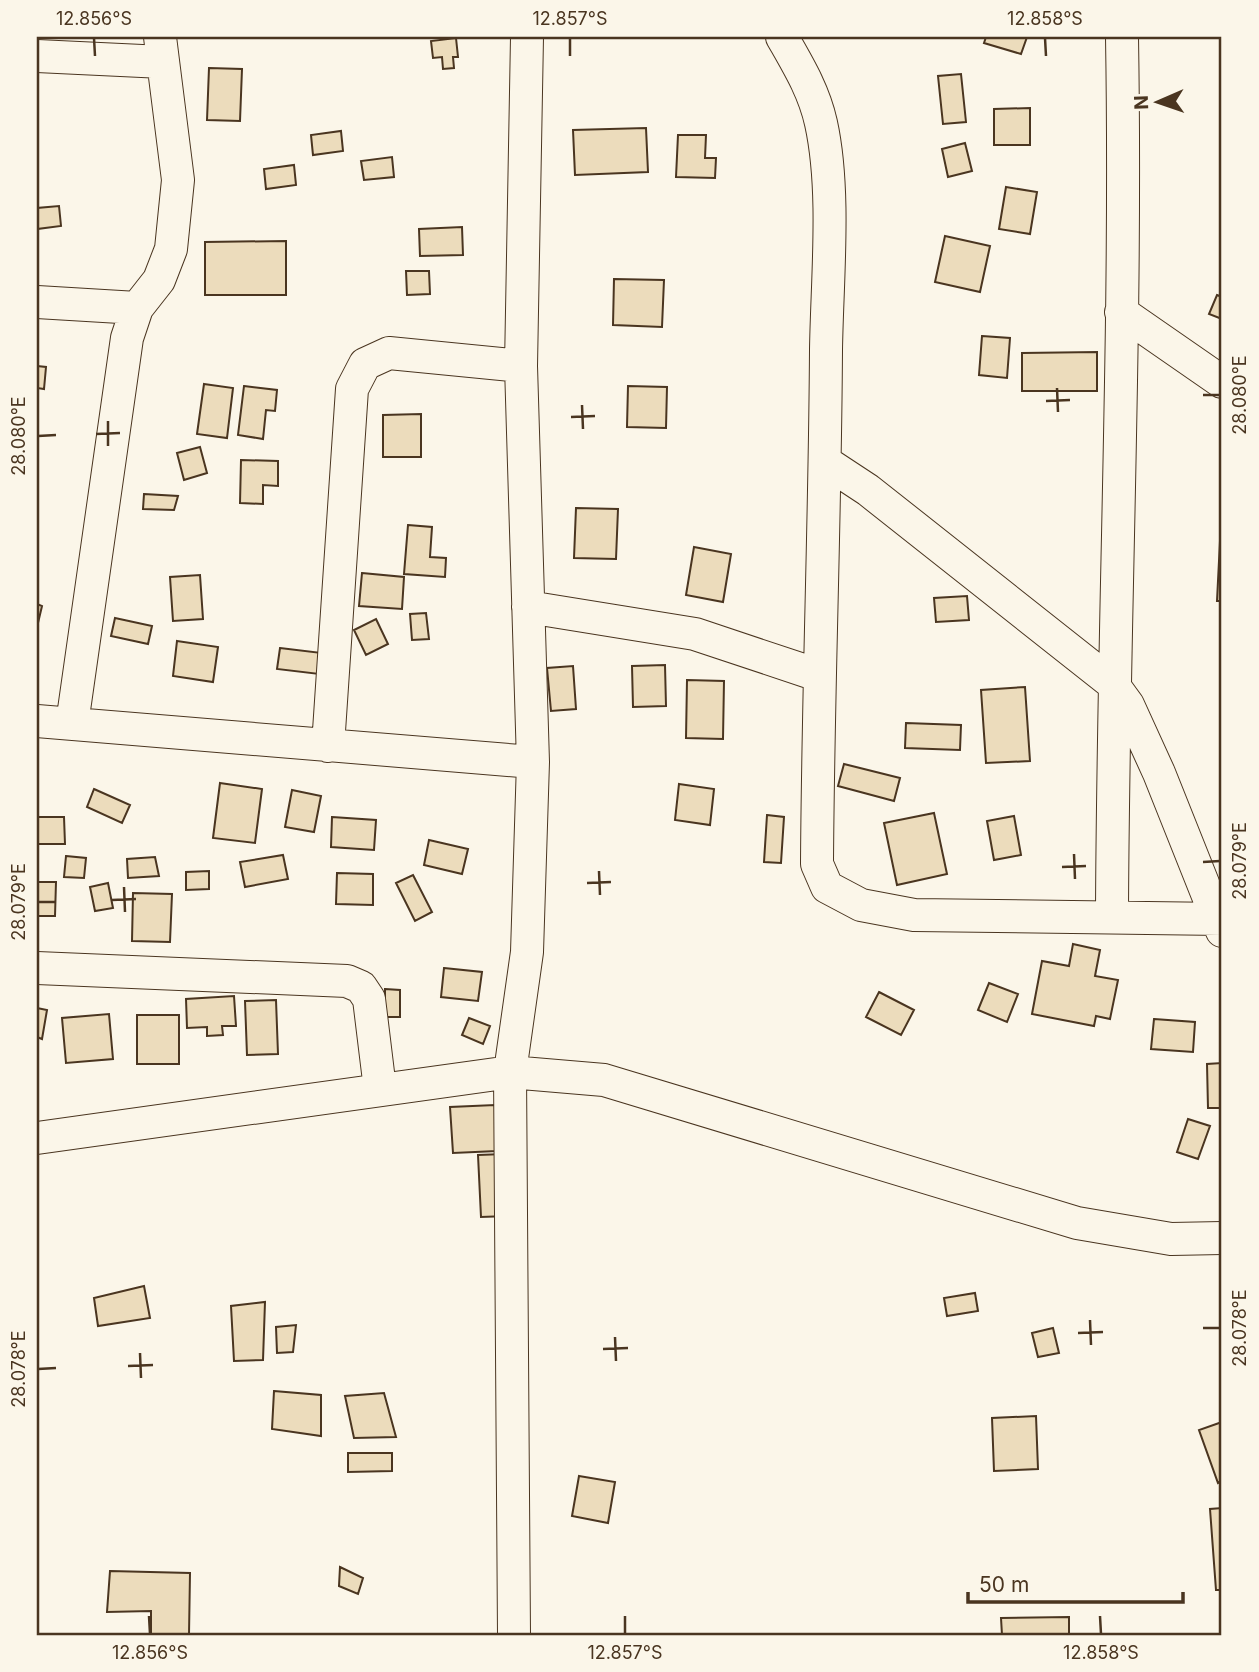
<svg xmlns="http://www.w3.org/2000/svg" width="1259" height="1672" font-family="Inter,sans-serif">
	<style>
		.building { fill: #ecdcbc; stroke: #4a3520; stroke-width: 2 }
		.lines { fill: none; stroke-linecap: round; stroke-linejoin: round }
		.minor-casing { stroke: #4a3520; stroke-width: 34 }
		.minor { stroke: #fbf6e9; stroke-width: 32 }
		.ticks { fill: none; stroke: #4a3520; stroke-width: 2.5 }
		.neatline { fill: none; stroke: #4a3520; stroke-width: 2.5 }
		.ticks-label { font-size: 18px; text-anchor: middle; fill: #4a3520 }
	</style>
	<rect width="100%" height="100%" fill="#fbf6e9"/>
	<path class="building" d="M986,37H1027L1021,54L984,43Z
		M456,38L458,57H453L454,68L443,69L442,57L433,58L431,41Z
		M209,68L242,69L240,121L207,120Z
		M961,74L966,122L943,124L938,76Z
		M1030,108V145H994V109Z
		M646,128L648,172L575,175L573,130Z
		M341,131L343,151L313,155L311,135Z
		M678,135H706L705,158H716L715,178L676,177Z
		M965,143L972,171L948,177L942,149Z
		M392,157L394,177L364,180L361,161Z
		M294,165L296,185L266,189L264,169Z
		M1006,187L1037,192L1030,234L999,229Z
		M59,206L61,226L37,229V208Z
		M462,227L463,255L420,256L419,229Z
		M945,236L990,246L980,292L935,282Z
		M286,241V295H205V242Z
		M406,271H429L430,294L407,295Z
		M614,279L664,280L662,327L613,325Z
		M1217,295L1222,297V319L1209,314Z
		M982,336L1010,338L1007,378L979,375Z
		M1097,352V391H1022V353Z
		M37,366L46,367L44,389L37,388Z
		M204,384L233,388L227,438L197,434Z
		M244,386L277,390L275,411L266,410L263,439L238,435Z
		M628,386L667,387L666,428L627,427Z
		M421,414V457H383V415Z
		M200,447L207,473L184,480L177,453Z
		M241,460L278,461V486L263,485V504L240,503Z
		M144,494L178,496L174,510L143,509Z
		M576,508L618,509L616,559L574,558Z
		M408,525L432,527L430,557L446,558L445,577L404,574Z
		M1220,541H1222V601H1217Z
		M694,547L731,554L723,602L686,595Z
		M362,573L404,577L402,609L359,606Z
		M200,575L203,619L173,621L170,577Z
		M967,596L969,620L936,622L934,598Z
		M37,604L42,606L38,623H37Z
		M426,613L429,639L412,640L410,614Z
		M115,618L152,626L148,644L111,636Z
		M376,619L388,644L366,655L354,630Z
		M177,641L218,647L213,682L173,676Z
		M280,648L322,653L319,674L277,669Z
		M665,665L666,706L633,707L632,666Z
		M573,666L576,709L551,711L547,668Z
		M687,680L724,681L723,739L686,738Z
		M1025,687L1030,761L986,763L981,690Z
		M906,723L961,725L960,750L905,748Z
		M844,764L900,778L894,801L838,786Z
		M220,783L262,789L255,843L213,838Z
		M679,784L714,789L710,825L675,820Z
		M94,789L130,805L122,823L87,807Z
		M292,790L321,796L314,832L285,827Z
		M934,813L947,874L897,885L884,823Z
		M767,815L784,817L781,863L764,862Z
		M1014,816L1021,855L994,860L987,821Z
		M37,817H64L65,844H37Z
		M332,817L376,820L374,850L331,847Z
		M429,840L468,849L462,874L424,865Z
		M283,855L288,879L245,887L240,862Z
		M66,856L86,858L84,878L64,877Z
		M155,857L159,876L128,878L127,859Z
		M209,871V889L186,890V872Z
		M337,873L373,874V905L336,904Z
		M413,875L432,912L415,921L396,883Z
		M37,882H56L55,916H37Z
		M108,883L113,908L95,911L90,887Z
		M133,893L172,894L170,942L132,941Z
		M1073,944L1100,950L1095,976L1118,980L1110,1019L1096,1016L1094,1026L1032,1014L1042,961L1069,966Z
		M444,968L482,972L478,1001L441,997Z
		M989,983L1018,994L1007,1022L978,1010Z
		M385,989L400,990V1017H385Z
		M879,992L914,1010L901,1035L866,1017Z
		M234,996L236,1026H222L223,1035L207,1036V1027L187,1028L186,999Z
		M276,1000L278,1054L247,1055L245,1001Z
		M37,1008L47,1010L42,1039L37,1037Z
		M109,1014L113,1059L66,1063L62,1018Z
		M137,1015H179V1064H137Z
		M469,1018L490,1026L483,1044L462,1035Z
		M1154,1019L1195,1022L1193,1052L1151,1049Z
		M1222,1063V1108H1208L1207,1064Z
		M495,1105L497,1151L453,1153L450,1107Z
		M1188,1119L1210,1126L1198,1159L1177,1152Z
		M504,1154L508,1216L481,1217L478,1155Z
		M144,1286L150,1318L98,1326L94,1298Z
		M975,1293L978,1311L947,1316L944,1298Z
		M265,1302L263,1360L234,1361L231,1306Z
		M296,1325L293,1352L277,1353L276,1327Z
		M1053,1328L1059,1353L1038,1357L1032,1333Z
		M274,1391L321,1395V1436L272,1429Z
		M384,1393L396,1437L354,1438L345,1396Z
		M1036,1416L1038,1469L994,1471L992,1418Z
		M1222,1422V1481L1218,1483L1199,1430Z
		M348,1453H392V1471L348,1472Z
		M579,1476L615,1482L608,1523L572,1516Z
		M1222,1508V1590H1216L1210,1509Z
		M340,1567L363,1578L358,1594L339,1586Z
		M110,1571L190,1573L189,1635H151V1611L107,1612Z
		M1069,1617V1635H1002L1001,1618Z"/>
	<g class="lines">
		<defs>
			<path id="minor" d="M782,37C798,65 814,91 821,123C836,191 827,280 826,350C825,521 818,692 817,864L827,887L861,905L914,915L1222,919
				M37,56L163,62
				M37,302L137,308
				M1121,312L1222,382
				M827,463L868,490L1112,683L1128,705L1159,773L1222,931
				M528,607L695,634L818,675
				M37,721L533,762
				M72,724L127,338L137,308L159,280L171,249L178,180L160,37
				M328,746L352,389L365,364L389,353L521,366
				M1112,915C1113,623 1127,329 1122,37
				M37,968L347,981L361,987L369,999L380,1089
				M37,1138L510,1072L604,1080L1077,1223L1171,1239L1222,1238
				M514,1635L510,1072L527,952L533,762L521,366L527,37"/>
		</defs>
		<use href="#minor" class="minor-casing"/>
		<use href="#minor" class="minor"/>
	</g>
	<path class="ticks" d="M94,38L95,56M570,38V56M1045,38L1046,56M1057,388L1058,412M1203,395H1220M1046,401L1070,400M582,405L583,429M571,417L595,416M108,421V446M96,434L120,433M38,436L56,435M1074,854L1075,879M1203,862L1220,861M1062,867L1086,866M599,871L600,895M587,883L611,882M124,887L125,912M112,900L136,899M38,902H56M1090,1320L1091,1345M1203,1328H1220M1078,1333L1103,1332M615,1337L616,1361M603,1349L628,1348M140,1353L141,1378M128,1366L153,1365M38,1369L56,1368M149,1616L150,1634M625,1616V1634M1100,1616L1101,1634"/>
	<rect width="1259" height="1672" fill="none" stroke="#fbf6e9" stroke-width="77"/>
	<g transform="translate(1158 102) rotate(268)" stroke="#fbf6e9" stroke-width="5" paint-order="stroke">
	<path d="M0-5L12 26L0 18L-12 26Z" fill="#4a3520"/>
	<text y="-10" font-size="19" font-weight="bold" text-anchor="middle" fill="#4a3520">N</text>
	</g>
	<path d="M968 1592v10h215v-10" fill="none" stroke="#4a3520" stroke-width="3.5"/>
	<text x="979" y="1592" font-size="21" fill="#4a3520" stroke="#fbf6e9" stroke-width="5" paint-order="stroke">50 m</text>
	<rect x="38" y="38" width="1182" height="1596" class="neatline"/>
	<g class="ticks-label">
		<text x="94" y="25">12.856°S</text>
		<text x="570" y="25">12.857°S</text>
		<text x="1045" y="25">12.858°S</text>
		<text transform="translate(1240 395) rotate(-90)" y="6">28.080°E</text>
		<text transform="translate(19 436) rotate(-90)" y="6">28.080°E</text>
		<text transform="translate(1240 861) rotate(-90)" y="6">28.079°E</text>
		<text transform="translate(19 902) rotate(-90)" y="6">28.079°E</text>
		<text transform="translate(1240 1328) rotate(-90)" y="6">28.078°E</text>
		<text transform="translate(19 1369) rotate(-90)" y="6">28.078°E</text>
		<text x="150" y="1659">12.856°S</text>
		<text x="625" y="1659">12.857°S</text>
		<text x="1101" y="1659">12.858°S</text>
	</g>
</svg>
